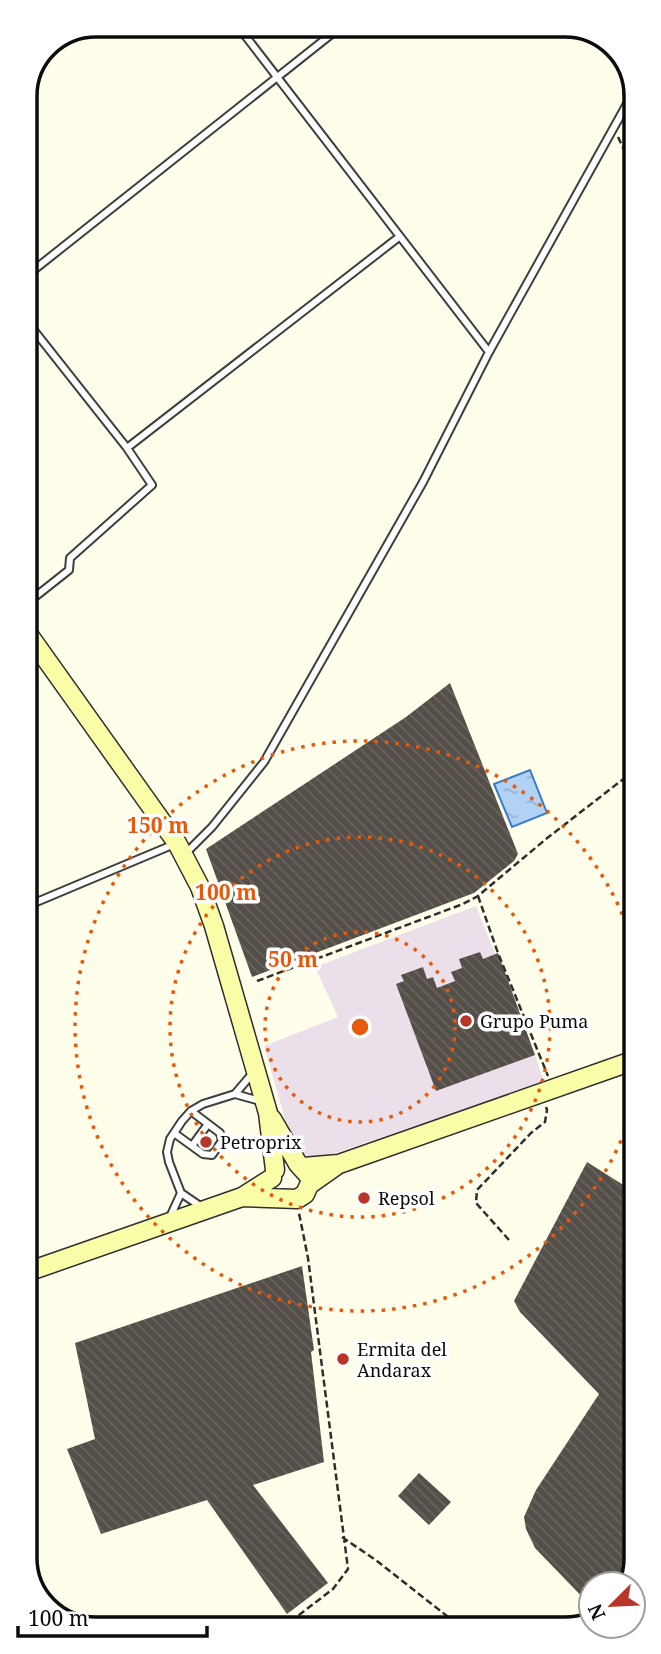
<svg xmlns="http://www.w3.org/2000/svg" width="661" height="1654" font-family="'Noto Serif',serif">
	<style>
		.industrial { fill: #ebe0ea }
		.water { fill: url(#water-ripples); stroke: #397bca; stroke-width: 2 }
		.building { fill: url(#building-back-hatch) }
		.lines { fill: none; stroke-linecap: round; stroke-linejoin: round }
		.lane-casing { stroke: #3f3f3f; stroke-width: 10 }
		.secondary-casing { stroke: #2e2e2e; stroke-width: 21 }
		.path { stroke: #2e2e2e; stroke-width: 2.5; stroke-dasharray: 7 3.5; stroke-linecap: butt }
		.lane { stroke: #fff; stroke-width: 6 }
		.secondary { stroke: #fafda7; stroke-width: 18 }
		.ring { fill: none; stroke: #e8590c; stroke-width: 3.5; stroke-dasharray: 3.5 7 }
		.poi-dot { fill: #b83627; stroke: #fff; stroke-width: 2.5 }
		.labels { text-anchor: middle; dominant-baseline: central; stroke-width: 7; stroke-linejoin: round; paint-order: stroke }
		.poi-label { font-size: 18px; fill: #0c0c0c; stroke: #fff; text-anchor: start }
		.rim { fill: none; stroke: #0c0c0c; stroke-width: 3.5 }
		.centre { fill: #e8590c; stroke: #fff; stroke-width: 3.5 }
		.ring-label { font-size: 21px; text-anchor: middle; font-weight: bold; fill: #e8590c; stroke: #fff; stroke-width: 7; stroke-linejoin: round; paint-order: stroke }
	</style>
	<defs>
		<pattern id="water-ripples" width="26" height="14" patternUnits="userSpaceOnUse" patternTransform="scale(1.75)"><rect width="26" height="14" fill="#b1d1f5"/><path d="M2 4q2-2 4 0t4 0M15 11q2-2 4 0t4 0" fill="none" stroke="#97b2d1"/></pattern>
		<pattern id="building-back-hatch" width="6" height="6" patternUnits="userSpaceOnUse" patternTransform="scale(1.75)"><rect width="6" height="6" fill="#544f48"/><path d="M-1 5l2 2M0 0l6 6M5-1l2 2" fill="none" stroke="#68645e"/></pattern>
	</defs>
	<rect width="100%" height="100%" fill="#fffeeb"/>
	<path class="industrial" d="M476,906L535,1055L544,1082L315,1160L304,1154L286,1122L264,1046L338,1017L315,967Z"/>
	<path class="water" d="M530,770L547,813L512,827L494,784Z"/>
	<path class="building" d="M450,683L518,854L514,861L474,893L252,977L206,849L406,717Z
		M480,952L483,959L498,953L535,1055L436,1091L396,984L404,981L401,975L423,967L427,979L433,977L437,988L455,981L451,972L462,968L459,959Z
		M587,1162L636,1193V1559L628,1584H591V1606L535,1548L526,1529L524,1517L536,1490L599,1394L520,1312L514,1301Z
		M302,1266L314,1350L311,1352L324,1462L253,1485L328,1583L287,1614L207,1500L101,1534L67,1449L95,1439L75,1343Z
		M419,1473L451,1502L429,1525L398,1496Z"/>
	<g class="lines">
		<defs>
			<path id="lane" d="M237,25L489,352
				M25,277L343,25
				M25,319L127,448L152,485L70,558L69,570L26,604
				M127,448L399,237
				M185,854L212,827L264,762L423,482L489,352L633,93
				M27,906L177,843
				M235,1094L260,1101
				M174,1133L203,1154L212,1155L222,1141L220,1133L191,1111
				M192,1146L208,1124
				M203,1208L181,1193L169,1162L167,1152L170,1139L182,1121L191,1111L203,1104L235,1094L252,1074
				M170,1217L181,1193"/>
			<path id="secondary" d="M26,631L177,843L200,887L214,926L268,1113L275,1170
				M272,1119L298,1164L308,1175
				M303,1167L339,1164L635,1060
				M242,1197L297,1199L305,1194L309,1185L336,1166
				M27,1272L242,1197L272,1178"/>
		</defs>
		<use href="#lane" class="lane-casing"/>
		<use href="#secondary" class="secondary-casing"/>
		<path class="path" d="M618,137L633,169
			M478,896L498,953L548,1076
			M257,981L463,904L478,896L546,839L635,770
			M509,1240L476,1203L477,1190L531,1133L545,1122L547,1110L546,1107
			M342,1537L377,1561L461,1627
			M282,1628L333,1589L348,1569L308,1258L299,1213"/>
		<use href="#lane" class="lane"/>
		<use href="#secondary" class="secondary"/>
	</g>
	<g class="ring">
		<circle cx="360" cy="1027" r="95"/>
		<circle cx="360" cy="1027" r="190"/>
		<path d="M635 1101A285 285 0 1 1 635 951"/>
	</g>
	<g class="poi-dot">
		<circle cx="466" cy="1021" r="7"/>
		<circle cx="206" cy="1142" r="7"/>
		<circle cx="364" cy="1198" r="7"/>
		<circle cx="343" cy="1359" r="7"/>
	</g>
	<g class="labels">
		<g class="poi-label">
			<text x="480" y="1021">Grupo Puma</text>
			<text x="220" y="1142">Petroprix</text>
			<text x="378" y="1198">Repsol</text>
			<text x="357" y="1349">Ermita del<tspan x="357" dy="21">Andarax</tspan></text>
		</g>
	</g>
	<path d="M0 0H661V1654H0ZM96 37H565A59 59 0 0 1 624 96V1558A59 59 0 0 1 565 1617H96A59 59 0 0 1 37 1558V96A59 59 0 0 1 96 37Z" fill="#fff" fill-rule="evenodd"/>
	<path class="rim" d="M96 37H565A59 59 0 0 1 624 96V1558A59 59 0 0 1 565 1617H96A59 59 0 0 1 37 1558V96A59 59 0 0 1 96 37Z"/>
	<circle cx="360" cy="1027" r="10" class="centre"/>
	<g class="ring-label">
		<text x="158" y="833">150 m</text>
		<text x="226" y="900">100 m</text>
		<text x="293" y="967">50 m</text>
	</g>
	<g transform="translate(612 1605) rotate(246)"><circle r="33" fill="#ffffff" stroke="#9e9e9e" stroke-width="2"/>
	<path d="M0-5L12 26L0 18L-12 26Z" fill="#b83627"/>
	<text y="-10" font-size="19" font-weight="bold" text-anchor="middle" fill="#0c0c0c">N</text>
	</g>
	<path d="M18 1626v10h189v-10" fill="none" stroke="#0c0c0c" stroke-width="3.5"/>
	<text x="28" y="1626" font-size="21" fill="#0c0c0c" stroke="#ffffff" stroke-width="5" paint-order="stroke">100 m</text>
</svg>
